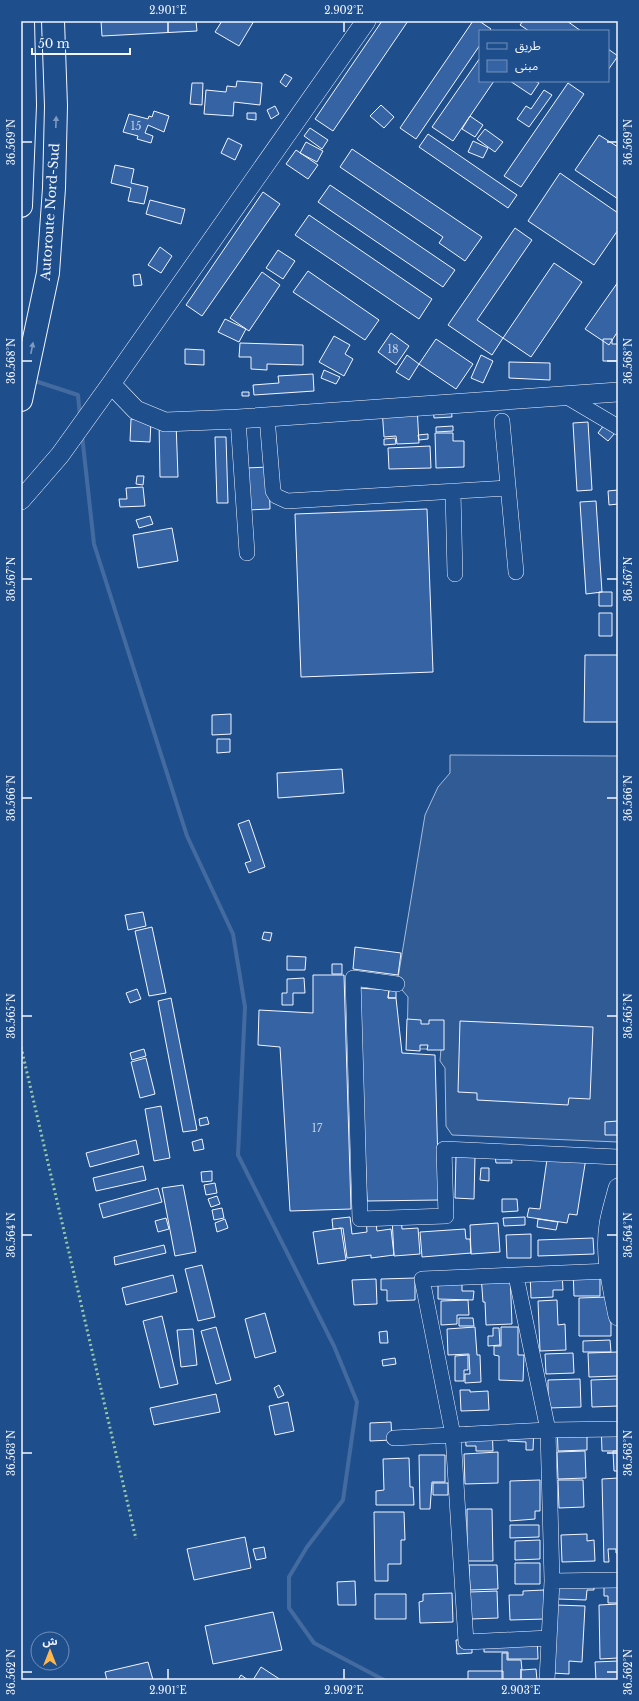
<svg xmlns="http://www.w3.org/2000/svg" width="639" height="1701" font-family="'Libre Baskerville','Noto Sans Arabic',serif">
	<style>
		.built { fill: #305b95; stroke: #a8bbd7 }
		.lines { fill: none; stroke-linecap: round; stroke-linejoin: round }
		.stream { stroke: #446ba0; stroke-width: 4 }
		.building { fill: #3563a3; stroke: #f2f6ff }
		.minor-casing { stroke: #f2f6ff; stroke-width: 16 }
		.major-casing { stroke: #f2f6ff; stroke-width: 20 }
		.highway-casing { stroke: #f2f6ff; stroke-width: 24 }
		.minor { stroke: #1f4e8c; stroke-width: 15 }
		.major { stroke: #1f4e8c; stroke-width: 19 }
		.highway { stroke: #1f4e8c; stroke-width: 22 }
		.hedge { stroke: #97c8a6; stroke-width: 3; stroke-dasharray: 2 3; stroke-linecap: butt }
		.oneway { fill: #7e9ac0 }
		.ticks { fill: none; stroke: #f2f6ff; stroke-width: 1.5 }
		.labels { text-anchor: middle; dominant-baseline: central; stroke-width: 3; stroke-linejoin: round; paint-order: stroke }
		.number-label { font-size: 11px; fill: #c3d1e8 }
		.street-label { font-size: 13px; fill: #f2f6ff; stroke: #1f4e8c }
		.neatline { fill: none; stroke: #f2f6ff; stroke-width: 1.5 }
		.ticks-label { font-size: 10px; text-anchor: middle; fill: #f2f6ff }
	</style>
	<rect width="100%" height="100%" fill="#1f4e8c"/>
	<path class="built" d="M450,755L618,756V1142L452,1135L446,1126L445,1068L440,1061L441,1049H407L408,997L397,984L425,815L438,787L450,773Z"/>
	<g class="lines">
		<path class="stream" d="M32,380L78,395L80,416
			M82,435L94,544L187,836L233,934L245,1007L238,1155L334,1346L357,1402L343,1500L307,1547L289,1577V1608L314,1643L384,1680"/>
	</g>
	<path class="building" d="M101,21H196L197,31L102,36Z
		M222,21H254L239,46L215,32Z
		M382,21H408L333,131L315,119Z
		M473,21H479L491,29L489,31H480V45L416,139L400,128Z
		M523,21H567L581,31H529L520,25Z
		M608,49L618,56L608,70Z
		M480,58V81H494L453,141L432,127Z
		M285,74L292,78L286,87L280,82Z
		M237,81L262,83L260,105L234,102L233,116L204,114L206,90L226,92L227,86L236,87Z
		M510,81H535L539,83L531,95Z
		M192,83H203L202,105L190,104Z
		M568,83L584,94L521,187L504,176Z
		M544,90L552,95L529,127L517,119L526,106L531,109Z
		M381,105L394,117L384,128L370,116Z
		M275,106L279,114L271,119L267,110Z
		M154,111L169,116L164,132L148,125L145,133L153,136L151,143L137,139L138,136L123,132L129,114L148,119L149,116L152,117Z
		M247,113H256V120L247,119Z
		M470,116L483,125L475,137L462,129Z
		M310,128L328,140L322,149L304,136Z
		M485,129L503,142L495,152L477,139Z
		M428,134L517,195L508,208L419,147Z
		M599,135L618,147V199L575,170Z
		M228,138L242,145L235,160L221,153Z
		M473,141L488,148L483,158L468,152Z
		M306,142L323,151L317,162L300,153Z
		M352,149L482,237L465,261L439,243L443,237L340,167Z
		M296,150L318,165L308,179L286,164Z
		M115,165L134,169L131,183L148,187L144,204L128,201L131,188L111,183Z
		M560,173L618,213V230L594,265L528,221Z
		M330,185L455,270L443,287L318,202Z
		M263,192L280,204L202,316L186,305Z
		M150,200L185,209L181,224L146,214Z
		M309,215L432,299L419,319L295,235Z
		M515,228L532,240L477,320L503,338L492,355L448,325Z
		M160,247L172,256L161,273L148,265Z
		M278,250L295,261L283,279L266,268Z
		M554,263L582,282L531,357L503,338Z
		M308,271L379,320L365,340L293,292Z
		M262,272L280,285L249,331L230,318Z
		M140,274L142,285L134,286L133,275Z
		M618,282V331L609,345L585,329Z
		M225,319L246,329L239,342L218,332Z
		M391,333L409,346L396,365L378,352Z
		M334,336L350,345L345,354L353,359L344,376L319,362Z
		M436,339L473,364L456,389L419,364Z
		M603,339H612V344H618V361H603Z
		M240,343L303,345V365L267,364V370L251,369V357H239Z
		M185,349L204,350V365L185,364Z
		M407,355L419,364L409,380L396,372Z
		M481,355L493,361L483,383L471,378Z
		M509,362L550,363V380L509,378Z
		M324,370L340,377L336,384L321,378Z
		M313,374L314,391L254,395L253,385L279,383L278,376Z
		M242,392H249V396H242Z
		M451,405L452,417L434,418L433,406Z
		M417,406L419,443L397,444L396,436L384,437L382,409Z
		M131,419L151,420L150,442L130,441Z
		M159,422H176L178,477H160Z
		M588,422L592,490L577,491L573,423Z
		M604,425L615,433L608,441L598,433Z
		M453,426V431L436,432V427Z
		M435,433H453V441H464V467L436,468Z
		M428,434V439L419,440L418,435Z
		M215,437H226L228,503H217Z
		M395,438L396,444L384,445V439Z
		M430,446L431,468L389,469L388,448Z
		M269,467L270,509L247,510L246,468Z
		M137,476H144L143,485L136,484Z
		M143,487L145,506L120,507L119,499H127L126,488Z
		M618,490V504L609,505L608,491Z
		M596,501L602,592L586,594L580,502Z
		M427,509L433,672L301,677L295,514Z
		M150,516L153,524L139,528L136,520Z
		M172,528L178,561L138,568L133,535Z
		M599,592H612V606H599Z
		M599,613H612V636H599Z
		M585,655H618V722H584Z
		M231,714V734L212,735V715Z
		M217,739H230V752L217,753Z
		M342,769L344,793L278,798L277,773Z
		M249,820L265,867L249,873L245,863L251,861L238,824Z
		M143,912L146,926L128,930L125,915Z
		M152,927L166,993L149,996L135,931Z
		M264,932L272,933L270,941L262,939Z
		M355,947L401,953L398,975L353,969Z
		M287,956L306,957L305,970H287Z
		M332,964H342V974H332Z
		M313,975H344L351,1209L290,1211L280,1047L258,1045L259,1010L313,1013Z
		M304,978L305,993H293V1005H282V993H287V979Z
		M358,988L389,990L388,998H396L402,1053L435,1055L439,1200L367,1201Z
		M137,989L141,999L130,1003L126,993Z
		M389,990L396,991V998H388Z
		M171,998L197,1130L183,1132L158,1001Z
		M407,1019L421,1020V1024H429V1020H444V1050H427L428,1045H420V1051L406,1050Z
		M460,1021L593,1027L590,1099L569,1098L568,1105L477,1100V1093L458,1092Z
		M144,1049L146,1056L132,1060L130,1053Z
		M146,1058L155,1094L140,1098L131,1062Z
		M161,1106L170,1158L154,1161L145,1109Z
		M207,1117L209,1124L200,1126L199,1119Z
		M618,1121V1135H605V1122Z
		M202,1139L204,1149L194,1151L192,1142Z
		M136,1140L139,1154L90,1167L86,1153Z
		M548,1152L586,1158L577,1215L569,1214L567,1223L527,1217L529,1208L540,1209Z
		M511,1155L512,1163H496L495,1156Z
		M456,1156H475L474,1199L455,1198Z
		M143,1166L146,1180L96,1191L93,1178Z
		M481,1168H489V1181L480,1180Z
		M212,1171V1181L202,1182L201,1172Z
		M215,1183L217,1193L206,1195L204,1185Z
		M183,1185L196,1252L175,1256L162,1188Z
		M158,1188L162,1202L103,1218L99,1204Z
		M217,1196L220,1204L211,1207L208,1199Z
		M502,1199H517L518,1211L502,1212Z
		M222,1208L224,1218L214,1220L212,1210Z
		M401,1216L402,1229L418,1228L420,1254L394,1256L392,1217Z
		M350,1217L352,1234L367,1232L366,1218L375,1217L377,1231L391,1229L394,1255L371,1258V1255L347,1258L343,1228L333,1229L332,1219Z
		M525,1217V1225L504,1226L503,1218Z
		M166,1218L169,1229L158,1232L155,1221Z
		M225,1219L228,1228L217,1232L215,1223Z
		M538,1219L558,1222L556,1230L537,1227Z
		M498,1223L500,1252L471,1254L470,1225Z
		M341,1228L346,1260L318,1264L313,1232Z
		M465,1229L466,1239H470L471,1253L422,1257L420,1232Z
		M531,1234V1258H507L506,1235Z
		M593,1238L594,1254L538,1256V1240Z
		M164,1245L166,1253L115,1265L114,1257Z
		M202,1265L215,1317L198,1321L185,1269Z
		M573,1270H600V1296H574Z
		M562,1272L563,1290H553V1297L531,1298L530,1273Z
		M510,1273L512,1324L486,1325L485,1302H483L481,1275Z
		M173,1275L177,1292L126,1305L122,1288Z
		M415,1278V1300L387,1301V1290H381V1279Z
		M438,1278L462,1279V1291H474L473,1300L438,1299Z
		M376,1279L377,1304L354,1305L352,1280Z
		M608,1297L611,1313V1336H579V1298Z
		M468,1300L469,1315H457V1324L441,1325V1301Z
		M557,1300L558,1325L565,1324L566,1350L540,1351L538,1301Z
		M265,1313L276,1352L255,1358L245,1319Z
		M162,1316L178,1384L160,1388L143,1321Z
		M459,1318H473L474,1326H459Z
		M216,1327L231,1380L216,1384L201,1331Z
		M475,1327L477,1355H480L481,1382L465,1383V1374H470L469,1354L448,1355L447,1329Z
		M501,1327H518V1355H524L523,1381L499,1380V1356L494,1355V1346H501Z
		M493,1328H499L500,1345L488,1346V1336H493Z
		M193,1329L197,1365L181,1367L177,1330Z
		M387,1331L388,1343H380L379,1332Z
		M610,1340L611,1352H583V1341Z
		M618,1352V1376L589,1377L588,1353Z
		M573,1353L574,1373L546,1374L545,1354Z
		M468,1355V1370H464V1381H455V1356Z
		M395,1358L396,1364L383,1366L382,1360Z
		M580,1379L581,1407L548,1408V1380Z
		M618,1379V1406L592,1407L591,1380Z
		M279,1385L284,1395L278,1398L274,1388Z
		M460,1390H470V1392L488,1391L489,1410L461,1411Z
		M216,1394L220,1412L154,1425L150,1408Z
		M288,1402L294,1431L275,1435L269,1406Z
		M391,1422L392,1440L370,1441V1423Z
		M587,1423V1450L558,1451L557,1424Z
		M618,1423V1451H602L601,1424Z
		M509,1425L534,1426L533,1450H526V1442L508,1441Z
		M492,1426L493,1451H476V1446H466L465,1427Z
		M585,1451L586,1478L558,1479L557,1452Z
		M613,1451H618V1471H614Z
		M498,1452V1483L465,1484L464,1454Z
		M419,1455H445V1482H432L430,1509H420Z
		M409,1458L410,1487H413L414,1505H376V1491L384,1490L383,1459Z
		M618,1478V1553H616V1549H608L609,1562H604L602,1479Z
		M540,1480V1511H535V1519L510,1521V1481Z
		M558,1480H583L584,1507L559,1508Z
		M433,1483H448V1495H433Z
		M467,1509H492L493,1561H467Z
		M374,1512H404L405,1540H401V1564H388V1581H375Z
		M510,1525H539V1537L510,1538Z
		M587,1534V1541L594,1540L595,1561L562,1562L561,1535Z
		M245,1537L251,1568L194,1580L187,1549Z
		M540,1540V1559L515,1560V1541Z
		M264,1547L266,1558L256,1560L253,1549Z
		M515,1563H540V1584H515Z
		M469,1565H497L498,1589L470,1590Z
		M559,1578L594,1579V1590H587L586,1600L558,1599Z
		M604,1578H618V1603H608V1596H604Z
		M355,1581L356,1605H338L337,1582Z
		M544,1590L545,1619L510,1620L509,1595H523V1591Z
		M497,1591L498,1618L471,1619L470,1592Z
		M452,1593L453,1622L420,1623L419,1602L423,1601V1594Z
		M375,1594H406V1619H375Z
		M618,1604V1658L600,1659L599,1605Z
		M556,1605L585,1606L582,1662L569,1661V1674L552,1673Z
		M273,1612L282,1650L213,1664L205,1626Z
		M537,1635L538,1659H508V1652H484V1639Z
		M481,1639L472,1647V1653L457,1654L456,1640Z
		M502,1653H507V1660H521L522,1670L536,1669L537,1680H502Z
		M618,1661V1680H596L595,1662Z
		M148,1662L153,1680H107L105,1672Z
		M261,1667L281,1680H253Z
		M468,1671H503V1680H468Z
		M241,1675L248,1680H238Z"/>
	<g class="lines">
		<defs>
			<path id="minor" d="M564,395L618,427
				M267,417L273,491L276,496L287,501L508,488
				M238,419L247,553
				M502,421L516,572
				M453,491L455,574
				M397,984L353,978L360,1219L446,1216L444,1149L618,1157
				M516,1276L548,1430L552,1581L547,1680
				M394,1438L548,1430L618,1429
				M552,1581L618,1580
				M549,1638L466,1642L453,1435L422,1279L610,1271"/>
			<path id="major" d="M111,384L136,410L165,422L238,419L618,392
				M21,500L60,455L111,384L366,21
				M618,1188C615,1200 611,1212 609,1224C604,1255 612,1286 618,1316"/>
			<path id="highway" d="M21,206L25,105L23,21
				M21,400L48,273L54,188L56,106L53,21"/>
		</defs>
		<use href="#minor" class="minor-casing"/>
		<use href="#major" class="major-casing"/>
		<use href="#highway" class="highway-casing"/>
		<use href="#minor" class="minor"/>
		<use href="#major" class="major"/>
		<use href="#highway" class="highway"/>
		<path class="hedge" d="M21,1047L136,1539"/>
	</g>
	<defs><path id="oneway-solid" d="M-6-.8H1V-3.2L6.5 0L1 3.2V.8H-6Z"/></defs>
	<g class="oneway">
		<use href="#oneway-solid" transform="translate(56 122) rotate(-88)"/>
		<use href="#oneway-solid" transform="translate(32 348) rotate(-79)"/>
	</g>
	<path class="ticks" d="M168,22V32M344,22V32M22,142H32M607,142H617M22,361H32M607,361H617M22,579H32M607,579H617M22,798H32M607,798H617M22,1016H32M607,1016H617M22,1235H32M607,1235H617M22,1453H32M607,1453H617M168,1669V1679M344,1669V1679M521,1669V1679M22,1672H32M607,1672H617"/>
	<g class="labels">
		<g class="number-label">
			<text x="136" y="126">15</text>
			<text x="393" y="349">18</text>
			<text x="317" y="1128">17</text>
		</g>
		<g class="street-label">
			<text transform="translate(50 212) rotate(-86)">Autoroute Nord-Sud</text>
		</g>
	</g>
	<rect width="639" height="1701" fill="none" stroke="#1f4e8c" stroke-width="44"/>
	<rect x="479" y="30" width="130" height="52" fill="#1f4e8c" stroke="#7391ba"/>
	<rect x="487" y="43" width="20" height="6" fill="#1f4e8c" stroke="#7391ba"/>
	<text x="515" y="50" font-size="12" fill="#f2f6ff">طريق</text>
	<rect x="487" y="60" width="20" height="12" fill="#3563a3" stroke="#7391ba"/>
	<text x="515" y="70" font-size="12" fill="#f2f6ff">مبنى</text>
	<g transform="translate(50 1651)"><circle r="19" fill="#1f4e8c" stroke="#7391ba"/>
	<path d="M0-3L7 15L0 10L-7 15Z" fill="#ffb74d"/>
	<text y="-6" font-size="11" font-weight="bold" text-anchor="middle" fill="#f2f6ff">ش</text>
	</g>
	<path d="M32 48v6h98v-6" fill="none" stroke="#f2f6ff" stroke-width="2"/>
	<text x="38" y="48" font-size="12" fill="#f2f6ff" stroke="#1f4e8c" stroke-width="3" paint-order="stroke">50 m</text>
	<rect x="22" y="22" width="595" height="1657" class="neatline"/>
	<g class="ticks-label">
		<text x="168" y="14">2.901°E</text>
		<text x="344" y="14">2.902°E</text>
		<text transform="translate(11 142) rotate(-90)" y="4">36.569°N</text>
		<text transform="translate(628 142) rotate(-90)" y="4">36.569°N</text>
		<text transform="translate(11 361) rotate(-90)" y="4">36.568°N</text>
		<text transform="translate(628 361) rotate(-90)" y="4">36.568°N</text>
		<text transform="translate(11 579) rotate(-90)" y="4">36.567°N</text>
		<text transform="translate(628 579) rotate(-90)" y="4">36.567°N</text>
		<text transform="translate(11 798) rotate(-90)" y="4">36.566°N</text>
		<text transform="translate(628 798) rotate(-90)" y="4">36.566°N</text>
		<text transform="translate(11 1016) rotate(-90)" y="4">36.565°N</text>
		<text transform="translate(628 1016) rotate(-90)" y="4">36.565°N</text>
		<text transform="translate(11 1235) rotate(-90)" y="4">36.564°N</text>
		<text transform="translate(628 1235) rotate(-90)" y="4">36.564°N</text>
		<text transform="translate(11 1453) rotate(-90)" y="4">36.563°N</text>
		<text transform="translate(628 1453) rotate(-90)" y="4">36.563°N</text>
		<text transform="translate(11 1672) rotate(-90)" y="4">36.562°N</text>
		<text transform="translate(628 1672) rotate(-90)" y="4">36.562°N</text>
		<text x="168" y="1694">2.901°E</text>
		<text x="344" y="1694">2.902°E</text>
		<text x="521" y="1694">2.903°E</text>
	</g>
</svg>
